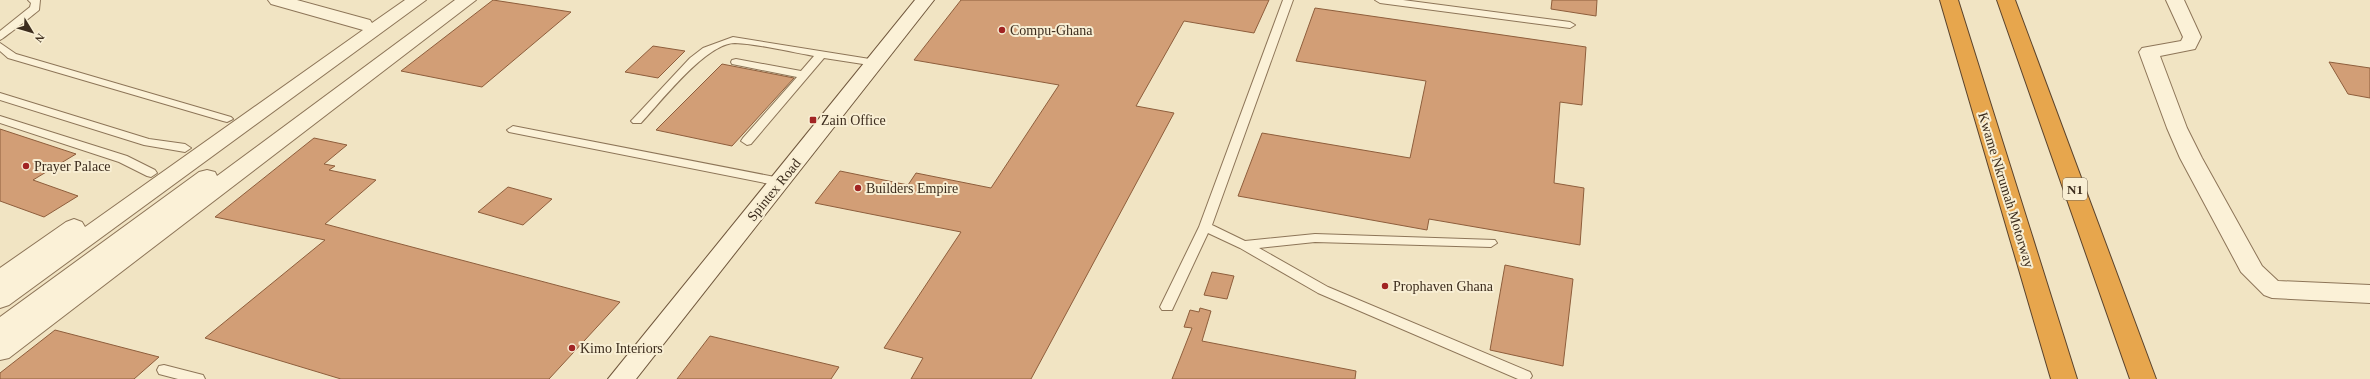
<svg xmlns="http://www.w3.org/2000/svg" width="2370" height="379" font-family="Georgia,serif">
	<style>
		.building { fill: #d29e76; stroke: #8e5e3c }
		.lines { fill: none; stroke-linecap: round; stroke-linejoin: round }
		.service-casing { stroke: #8d7558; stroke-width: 2 }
		.minor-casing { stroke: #8d7558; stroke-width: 2 }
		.secondary-casing { stroke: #6f563b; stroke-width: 2 }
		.motorway-casing { stroke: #5b432c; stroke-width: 2 }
		.service { fill: #fbf1d7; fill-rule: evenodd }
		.minor { fill: #fbf1d7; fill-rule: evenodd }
		.secondary { fill: #fbf1d7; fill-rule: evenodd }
		.motorway { fill: #e7a64d; fill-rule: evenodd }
		.poi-dot { fill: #a12423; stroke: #f8eed3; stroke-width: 1.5 }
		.labels { text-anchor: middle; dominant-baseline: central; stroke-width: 4; stroke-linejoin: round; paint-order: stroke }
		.shield { fill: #f8eed3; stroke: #746654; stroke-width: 1 }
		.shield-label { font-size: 13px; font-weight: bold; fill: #3c2c1d }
		.poi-label { font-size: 14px; fill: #3c2c1d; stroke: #f8eed3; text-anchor: start }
		.street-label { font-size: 14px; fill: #3c2c1d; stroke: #f8eed3 }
	</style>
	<rect width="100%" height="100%" fill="#f1e4c3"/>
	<path class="building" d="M493,0L571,12L482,87L401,71Z
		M961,0H1269L1254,33L1184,21L1136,106L1174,113L1031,379H911L923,358L884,348L961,232L815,203L840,171L908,185L916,173L991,188L1059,85L914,60Z
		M1552,0H1597L1596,16L1551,9Z
		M1315,8L1586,47L1582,105L1560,102L1554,183L1584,188L1580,245L1429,219L1427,230L1238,196L1262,133L1410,158L1426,81L1296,61Z
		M653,46L685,51L658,78L625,72Z
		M2329,62L2370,68V98L2348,94Z
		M722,64L794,78L732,146L656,130Z
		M0,129L76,154L33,180L78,196L44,217L0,201Z
		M314,138L347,145L324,164L335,166L329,170L376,180L325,224L620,302L549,379H341L205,338L325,240L215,217Z
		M508,187L552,199L523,225L478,212Z
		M1505,265L1573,279L1563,366L1490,350Z
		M1212,272L1234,276L1227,299L1204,295Z
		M1200,308L1211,311L1202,341L1356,371L1355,379H1172L1192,328L1184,327L1190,310L1199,312Z
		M55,330L159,357L134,379H0V373Z
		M710,336L839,367L831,379H677Z"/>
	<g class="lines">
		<defs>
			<path id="service" d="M28,0H40L39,10C33,15 3,39 0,40V31L30,7L31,3Z
				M1283,0H1293L1212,225L1245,241L1315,234L1495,240L1497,243L1491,247L1315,242L1259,248L1328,287L1530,372L1532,376L1530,379H1518L1318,293L1240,248L1208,233L1172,310H1162L1160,307L1199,227Z
				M1375,0H1403L1570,22L1575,25L1570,28L1380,3Z
				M733,37L876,60L881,63L876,66L824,58L751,144L747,145L741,141L743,138L797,77L732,64L731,62L732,60L736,59L801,71L814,56C790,52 759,44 735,43C706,43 660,103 641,123H633L631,121L633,119L690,58L703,48Z
				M0,43L16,54L231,117L233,119L227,122L223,121L8,58L0,51Z
				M0,93L149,139L185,144L191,148L185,152L144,145L0,100Z
				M0,116L127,156L155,170L157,173L151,177L147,176L119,162L0,123Z
				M513,126L780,178L786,182L780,186L509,132L507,130Z
				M164,365L203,375L205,379H178L159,374L157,370L159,366Z"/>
			<path id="minor" d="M268,0H297L370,20L372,23L405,0H426L9,305L0,308V268L66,222L74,219L82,222L85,227L363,30L271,4Z
				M455,0H476L9,358L0,360V317L199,172L207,170L215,172L217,176Z
				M2166,0H2184L2201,37L2195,49L2160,56L2187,128L2202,158L2262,266L2278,281L2370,285V303L2272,298L2264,295L2241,272L2180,158L2167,128L2139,52L2142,48L2181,41L2183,37Z"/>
			<path id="secondary" d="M915,0H934L636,379H608Z"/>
			<path id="motorway" d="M1940,0H1958L2077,379H2051Z
				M1997,0H2015L2156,379H2130Z"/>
		</defs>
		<use href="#service" class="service-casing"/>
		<use href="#minor" class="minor-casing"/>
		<use href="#secondary" class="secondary-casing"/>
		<use href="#motorway" class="motorway-casing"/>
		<use href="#service" class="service"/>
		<use href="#minor" class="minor"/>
		<use href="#secondary" class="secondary"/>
		<use href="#motorway" class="motorway"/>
	</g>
	<g class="poi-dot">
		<circle cx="1002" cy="30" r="4"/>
		<rect x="809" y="116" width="8" height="8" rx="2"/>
		<circle cx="26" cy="166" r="4"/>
		<circle cx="858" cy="188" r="4"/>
		<circle cx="1385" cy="286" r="4"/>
		<circle cx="572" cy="348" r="4"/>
	</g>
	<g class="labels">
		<rect class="shield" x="2063" y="178" width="24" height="22" rx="3"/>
		<g class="shield-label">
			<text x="2075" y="189">N1</text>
		</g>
		<g class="poi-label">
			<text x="1010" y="30">Compu-Ghana</text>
			<text x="821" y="120">Zain Office</text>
			<text x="34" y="166">Prayer Palace</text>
			<text x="866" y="188">Builders Empire</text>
			<text x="1393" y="286">Prophaven Ghana</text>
			<text x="580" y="348">Kimo Interiors</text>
		</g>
		<g class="street-label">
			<text transform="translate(774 190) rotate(-51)">Spintex Road</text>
			<text transform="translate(2006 190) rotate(73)">Kwame Nkrumah Motorway</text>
		</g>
	</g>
	<g transform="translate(32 32) rotate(128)" stroke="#f8eed3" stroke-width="3" paint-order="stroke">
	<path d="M0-3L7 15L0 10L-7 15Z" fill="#3c2c1d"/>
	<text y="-6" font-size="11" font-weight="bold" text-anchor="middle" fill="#3c2c1d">N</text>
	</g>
</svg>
